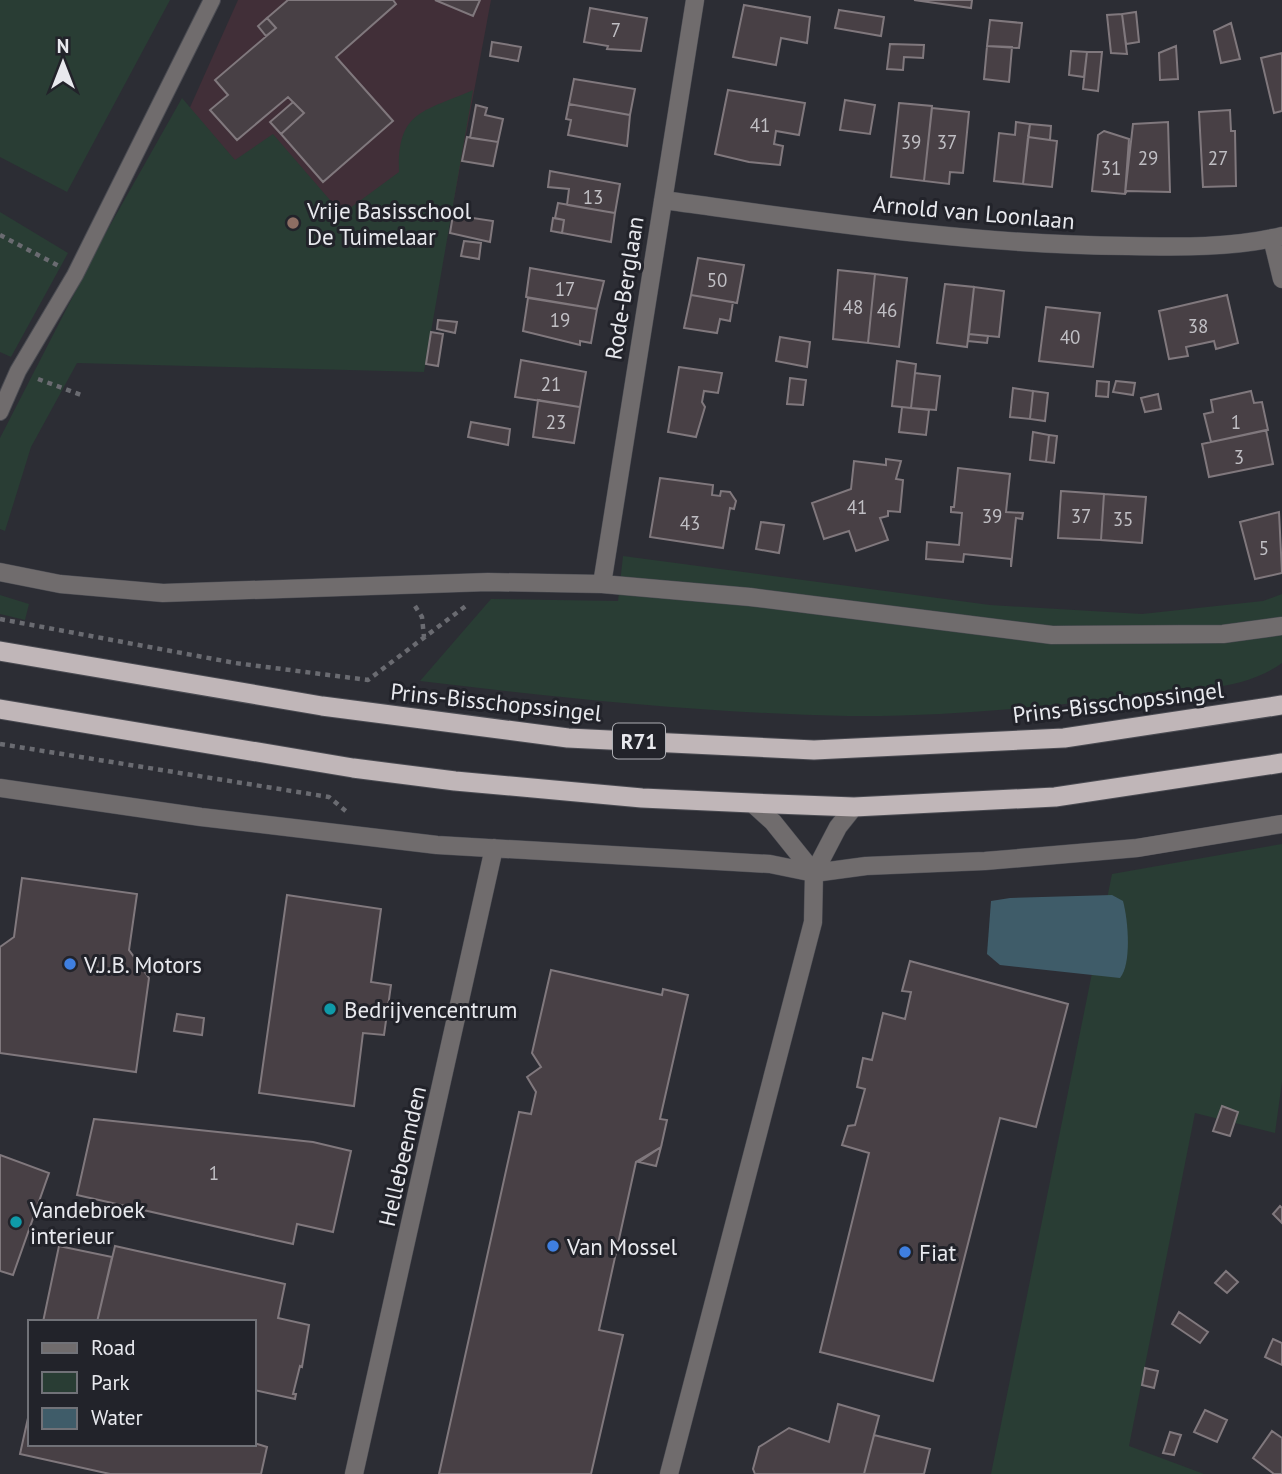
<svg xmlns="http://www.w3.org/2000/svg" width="1282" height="1474" font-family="'PT Sans',sans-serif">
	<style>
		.education { fill: #412f38 }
		.green { fill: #293d34 }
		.water { fill: #3f5c69 }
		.building { fill: #484045; stroke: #80787d; stroke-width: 2 }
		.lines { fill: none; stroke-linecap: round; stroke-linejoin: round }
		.service-casing { stroke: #4a4b52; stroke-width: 18 }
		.minor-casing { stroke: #4a4b52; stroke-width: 19 }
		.trunk-casing { stroke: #4a4b52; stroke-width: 21 }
		.path { stroke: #6a6b71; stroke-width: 4.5; stroke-dasharray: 5 5; stroke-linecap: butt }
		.service { stroke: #706c6d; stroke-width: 16 }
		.minor { stroke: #706c6d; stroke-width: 18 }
		.trunk { stroke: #c0b6b8; stroke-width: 19 }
		.education-dot { fill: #8d6e63; stroke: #22232a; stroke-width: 2.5 }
		.shop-dot { fill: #3f7fe0; stroke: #22232a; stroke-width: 2.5 }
		.culture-dot { fill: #0f9aa8; stroke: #22232a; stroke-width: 2.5 }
		.labels { text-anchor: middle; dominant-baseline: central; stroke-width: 6; stroke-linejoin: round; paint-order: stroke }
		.number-label { font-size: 19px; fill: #c0bfc4 }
		.shield { fill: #22232a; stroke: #adaeb3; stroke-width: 2 }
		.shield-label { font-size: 21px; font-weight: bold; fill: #e8e9ee }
		.poi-label { font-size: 23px; fill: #e8e9ee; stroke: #22232a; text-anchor: start }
		.street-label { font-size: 23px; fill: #e8e9ee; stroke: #22232a }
	</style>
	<rect width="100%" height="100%" fill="#2c2d34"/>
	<path class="education" d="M238,0H491L422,371L82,349Z"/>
	<path class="green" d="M0,0H170L67,192L0,157Z
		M473,90L424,372L77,363L31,447L5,531L0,529V438L104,236L182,98L235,160L273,134L342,214L399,172C397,110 424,112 473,90Z
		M0,212L68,253L11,357L0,352Z
		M623,556L990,605L1142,614L1263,601L1282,594V663C1244,691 1185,690 1139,696C1043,707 945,717 848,716C704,713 562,698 420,681L491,599L618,601Z
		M0,595L29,604L25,620L0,614Z
		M1282,844V1082L1275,1133L1195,1113L1129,1446L1204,1474H991L1112,874Z"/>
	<path class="water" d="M1112,895L1123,901C1128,919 1132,964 1120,978L1000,965L987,954L991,901L1010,898Z"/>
	<path class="building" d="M288,0H393L396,4L336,57L393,121L323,182L281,134L304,113L288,97L237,140L210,110L228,95L215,80L276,28L267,18Z
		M435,0H480L473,16Z
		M914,0H972L971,8Z
		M744,5L810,17L807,43L781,38L776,65L733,57Z
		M590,8L647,18L641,51L607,49L608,46L584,42Z
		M839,10L884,17L881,36L835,28Z
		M1136,12L1139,42L1126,44L1122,14Z
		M1122,14L1127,54L1111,53L1107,15Z
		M267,18L276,28L266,36L258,26Z
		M990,20L1022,23L1019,48L987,46Z
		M1231,23L1240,59L1221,63L1214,31Z
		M492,42L521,47L518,61L490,56Z
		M890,44L924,45L923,58L904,57L903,70L887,69Z
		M987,46L1012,47L1009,82L984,79Z
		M1176,46L1178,79L1160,80L1159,53Z
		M1071,51L1087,52L1084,77L1069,75Z
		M1087,52H1102L1098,91L1083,89Z
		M1282,53V111L1274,113L1261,58Z
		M574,79L635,89L630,115L569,104Z
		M728,90L805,103L799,135L776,131L774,144L783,146L780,165L749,162L715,154Z
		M845,100L875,105L870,134L840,130Z
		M293,102L304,113L281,134L270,122Z
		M899,103L932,106L924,181L891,177Z
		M569,104L630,115L627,146L568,135L571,120L566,119Z
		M476,105L487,108L485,115L503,119L498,142L470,138Z
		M932,108L969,112L963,173L950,172L949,184L924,181Z
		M1230,110L1231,131H1235L1236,186L1203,187L1199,112Z
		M1016,122L1030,124L1023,184L994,181L999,133L1015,135Z
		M1168,122L1170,192L1127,191L1125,194L1133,124Z
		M1030,124L1051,126L1050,140L1028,137Z
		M1104,131L1129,139L1125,194L1092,191L1098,135Z
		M467,137L498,142L493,166L462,161Z
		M1028,137L1057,141L1052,187L1023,184Z
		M550,171L620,184L615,213L567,205L569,189L548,187Z
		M558,203L615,213L611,242L562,233L564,220L555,218Z
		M453,215L493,221L490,242L450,233Z
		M553,218L564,220L562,233L551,231Z
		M464,241L481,243L479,259L461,256Z
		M698,258L744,265L737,303L691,295Z
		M530,268L604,281L597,309L526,297Z
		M838,270L875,274L868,343L833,339Z
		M875,274L907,278L899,347L868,343Z
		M945,284L974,287L967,347L937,343Z
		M974,287L1004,291L999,337L969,334Z
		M691,295L733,302L730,321L720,319L717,333L684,328Z
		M1227,295L1238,343L1216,349L1214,341L1186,347L1188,356L1169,359L1159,311Z
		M528,298L597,309L591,343L580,341V345L523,331Z
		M1046,307L1100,313L1093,367L1039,361Z
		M438,320L457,322L455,333L437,329Z
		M431,332L443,334L438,366L426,364Z
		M969,334L988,336L987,343L968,341Z
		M780,337L810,342L807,367L776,361Z
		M521,360L586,372L580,407L515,397Z
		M897,361L916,364L911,408L892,406Z
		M679,367L722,373L718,393L704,391L702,402L705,407L696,437L668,432Z
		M915,373L940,376L936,410L911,408Z
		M790,378L806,380L803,405L787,404Z
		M1097,381L1109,382L1108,397L1096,396Z
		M1116,381L1135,383L1133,395L1113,392Z
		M1013,388L1033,391L1030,419L1010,417Z
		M1033,391L1048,393L1045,421L1030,419Z
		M1251,391L1254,403L1262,402L1268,430L1211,442L1204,414L1213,412L1211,400Z
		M1158,394L1161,409L1145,412L1141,398Z
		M538,400L580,407L574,443L533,437Z
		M902,407L929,410L926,435L899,432Z
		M471,422L510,429L508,445L468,437Z
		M1266,430L1273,464L1209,477L1202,444Z
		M1033,432L1049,435L1046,462L1030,460Z
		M1049,435L1057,436L1054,463L1046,462Z
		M886,459L901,461L896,479L903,480L900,512L888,511V516L880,518L888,540L856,551L849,531L824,539L812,503L851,489L854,461L886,465Z
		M958,468L1010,474L1006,512L1023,513L1022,519L1016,518L1011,567V559L964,554L963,562L926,559L927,542L959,545L962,513L951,512V507H954Z
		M660,478L713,485L712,495L720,496L721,491L730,492L736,501L734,509L730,508L723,548L650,537Z
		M1061,491L1104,494L1101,540L1058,538Z
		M1104,494L1146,497L1142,543L1101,540Z
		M1279,512L1282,573L1255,579L1240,522Z
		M761,522L784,525L779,553L756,549Z
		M22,878L137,894L129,950L149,978L136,1072L0,1053V947L14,937Z
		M287,895L381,909L371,982L391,985L384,1035L363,1033L354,1106L259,1093Z
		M910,961L1068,1004L1036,1127L1000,1118L933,1381L820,1352L869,1153L842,1145L848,1126L855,1125L865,1089L857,1087L863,1058L872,1060L883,1013L905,1019L911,992L902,991Z
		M551,970L662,995L663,989L688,995L660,1119L667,1120L661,1147L636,1162L599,1330L623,1335L591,1474H439L519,1112L531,1114L536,1092L527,1077L541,1067L532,1053Z
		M177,1014L204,1018L202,1035L174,1031Z
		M1222,1106L1238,1112L1230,1136L1213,1131Z
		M94,1119L313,1142L351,1151L333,1232L297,1224L293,1244L77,1195Z
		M661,1147L656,1166L639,1162Z
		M0,1155L49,1173L13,1275L0,1271Z
		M1280,1206L1282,1208V1223L1273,1214Z
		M59,1246L112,1257L97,1322H43Z
		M115,1246L285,1284L278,1318L309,1325L302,1367L300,1366L293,1394H296L295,1399L254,1390V1322H97Z
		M1226,1271L1238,1282L1227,1293L1215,1283Z
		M1179,1312L1208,1332L1200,1343L1172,1324Z
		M1273,1339L1282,1343V1365L1265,1357Z
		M1145,1368L1158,1371L1154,1388L1142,1385Z
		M838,1404L879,1416L864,1474H755L753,1469L759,1447L789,1428L829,1442Z
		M30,1409V1444H254V1437V1443L267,1447L261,1474H110L20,1454Z
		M1205,1410L1227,1420L1217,1442L1194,1432Z
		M1272,1431L1282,1438V1474H1274L1253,1458Z
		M1170,1432L1181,1435L1174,1455L1163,1453Z
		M874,1435L930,1449L924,1474H864Z"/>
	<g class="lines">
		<defs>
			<path id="service" d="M0,412L18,371L75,275L212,0"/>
			<path id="minor" d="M663,200C817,221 972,245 1128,246C1178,247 1234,248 1282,236
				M1272,238L1282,279
				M0,572L60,584L163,593L488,582L602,584L750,597L1052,635L1223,634L1282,626
				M602,584L695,0
				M0,788L201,817L437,845L770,864L814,873L866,866L985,861L1137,848L1282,824
				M752,803L773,822L814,873
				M354,1474L494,848
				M669,1474L813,922L814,873L838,827L854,807"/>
			<path id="trunk" d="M0,651L322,706L568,738L814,750L1064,738L1282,705
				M0,709L353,768L455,781L642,798L752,803L854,807L1055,797L1282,763"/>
		</defs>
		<use href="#service" class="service-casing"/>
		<use href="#minor" class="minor-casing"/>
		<use href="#trunk" class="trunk-casing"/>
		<path class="path" d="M0,235L59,266
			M38,379L81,395
			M415,606L422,617L424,637
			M0,619L235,663L368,680L467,605
			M0,744L329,797L347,812"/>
		<use href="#service" class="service"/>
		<use href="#minor" class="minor"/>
		<use href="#trunk" class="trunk"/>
	</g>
	<circle class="education-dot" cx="293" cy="223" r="7"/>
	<g class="shop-dot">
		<circle cx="70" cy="964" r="7"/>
		<circle cx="553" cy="1246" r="7"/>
		<circle cx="905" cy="1252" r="7"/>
	</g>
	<g class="culture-dot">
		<circle cx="330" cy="1009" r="7"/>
		<circle cx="16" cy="1222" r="7"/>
	</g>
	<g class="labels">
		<g class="number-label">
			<text x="616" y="30">7</text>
			<text x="760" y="125">41</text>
			<text x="911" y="142">39</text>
			<text x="947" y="142">37</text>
			<text x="1148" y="158">29</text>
			<text x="1218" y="158">27</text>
			<text x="1111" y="168">31</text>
			<text x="593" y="197">13</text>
			<text x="717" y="280">50</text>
			<text x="565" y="289">17</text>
			<text x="853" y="307">48</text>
			<text x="887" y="310">46</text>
			<text x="560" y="320">19</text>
			<text x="1198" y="326">38</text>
			<text x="1070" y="337">40</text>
			<text x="551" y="384">21</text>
			<text x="556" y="422">23</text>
			<text x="1236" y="422">1</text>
			<text x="1239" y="457">3</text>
			<text x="857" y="507">41</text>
			<text x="992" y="516">39</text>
			<text x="1081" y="516">37</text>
			<text x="1123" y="519">35</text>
			<text x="690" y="523">43</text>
			<text x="1264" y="548">5</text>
			<text x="214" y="1173">1</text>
		</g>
		<rect class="shield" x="613" y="723.5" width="52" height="35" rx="5"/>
		<g class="shield-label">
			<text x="639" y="741">R71</text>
		</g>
		<g class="poi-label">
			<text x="307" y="210">Vrije Basisschool<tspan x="307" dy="26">De Tuimelaar</tspan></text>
			<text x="84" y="964">V.J.B. Motors</text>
			<text x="344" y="1009">Bedrijvencentrum</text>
			<text x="30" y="1209">Vandebroek<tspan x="30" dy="26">interieur</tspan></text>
			<text x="567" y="1246">Van Mossel</text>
			<text x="919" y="1252">Fiat</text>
		</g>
		<g class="street-label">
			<text transform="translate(974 212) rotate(5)">Arnold van Loonlaan</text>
			<text transform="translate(624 288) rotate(-81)">Rode-Berglaan</text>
			<text transform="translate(496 702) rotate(6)">Prins-Bisschopssingel</text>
			<text transform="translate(1118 702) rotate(-7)">Prins-Bisschopssingel</text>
			<text transform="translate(402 1156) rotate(-77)">Hellebeemden</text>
		</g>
	</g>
	<rect x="28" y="1320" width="228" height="126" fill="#22232a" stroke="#717278" stroke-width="2"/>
	<rect x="42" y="1343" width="35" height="10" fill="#706c6d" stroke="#717278" stroke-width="2"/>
	<text x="91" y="1355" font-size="21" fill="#e8e9ee">Road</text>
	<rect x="42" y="1372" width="35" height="21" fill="#293d34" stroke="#717278" stroke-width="2"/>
	<text x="91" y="1390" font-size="21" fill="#e8e9ee">Park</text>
	<rect x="42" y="1408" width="35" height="21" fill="#3f5c69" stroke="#717278" stroke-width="2"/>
	<text x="91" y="1425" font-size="21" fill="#e8e9ee">Water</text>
	<g transform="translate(63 63)" stroke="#22232a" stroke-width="5" paint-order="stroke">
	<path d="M0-5L12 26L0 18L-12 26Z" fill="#e8e9ee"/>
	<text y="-10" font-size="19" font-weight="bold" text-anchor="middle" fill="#e8e9ee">N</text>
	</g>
</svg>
